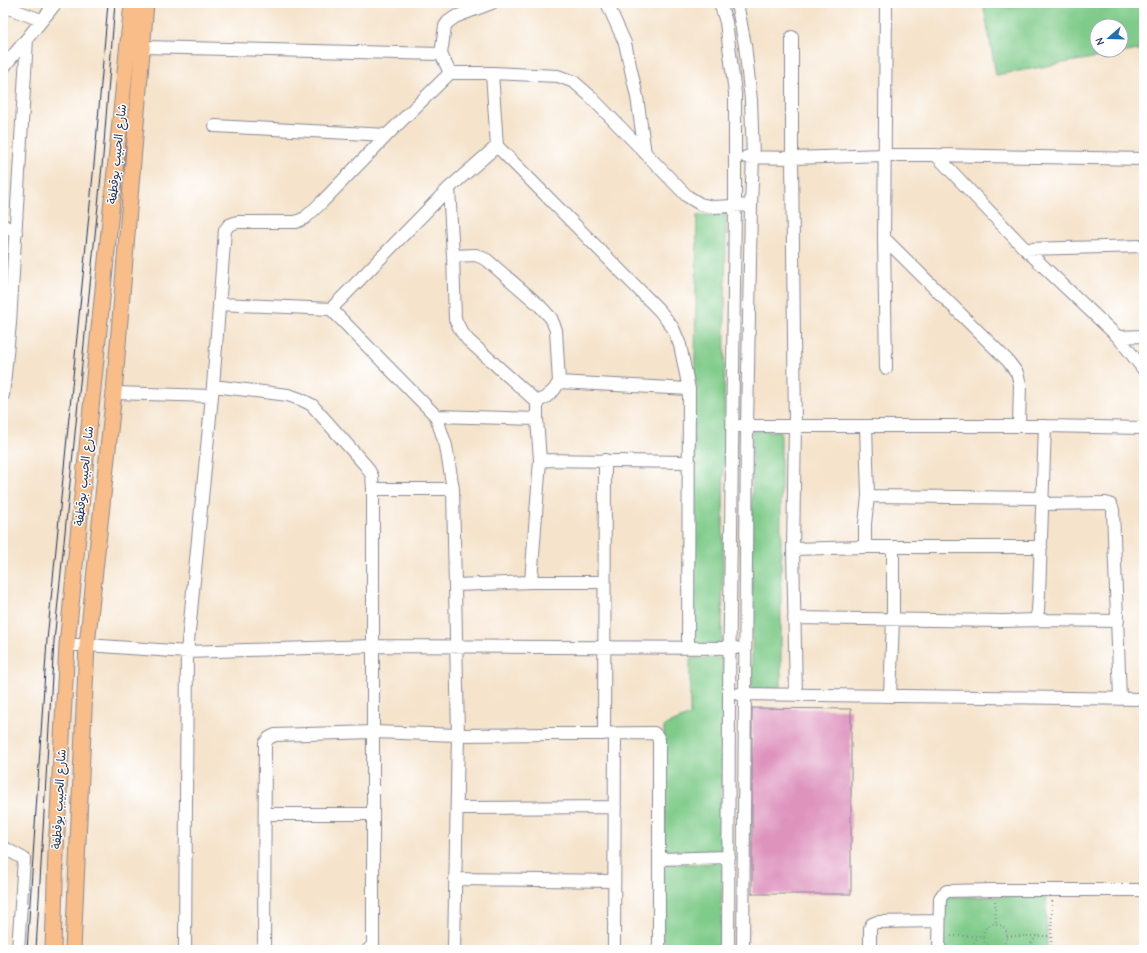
<svg xmlns="http://www.w3.org/2000/svg" width="1147" height="953" font-family="'Comic Neue','Playpen Sans Arabic',sans-serif">
	<style>
		.green { fill: #7fcb89; stroke: #4d7d74; fill-rule: evenodd }
		.building { fill: #de93bd }
		.lines { fill: none; stroke-linecap: round; stroke-linejoin: round }
		.minor-casing { stroke: #888994; stroke-width: 14 }
		.major-casing { stroke: #888994; stroke-width: 17 }
		.path { stroke: #888994; stroke-width: 2; stroke-dasharray: 1 3; stroke-linecap: butt }
		.minor { stroke: #fff; stroke-width: 12 }
		.major { stroke: #f8bd88; stroke-width: 15 }
		.tram { stroke: #1b2f5e; stroke-width: 1 }
		.labels { text-anchor: middle; dominant-baseline: central; stroke-width: 3; stroke-linejoin: round; paint-order: stroke }
		.street-label { font-size: 12px; fill: #1b2f5e; stroke: #fff }
	</style>
	<rect width="100%" height="100%" fill="#fff"/>
	<filter id="ink" filterUnits="userSpaceOnUse"><feTurbulence type="fractalNoise" baseFrequency=".025" numOctaves="2"/><feDisplacementMap in="SourceGraphic" scale="8" xChannelSelector="R" yChannelSelector="G"/><feConvolveMatrix kernelMatrix="1 2 1 2 8 2 1 2 1" color-interpolation-filters="sRGB"/></filter>
	<filter id="wash" filterUnits="userSpaceOnUse"><feTurbulence type="fractalNoise" baseFrequency=".012" numOctaves="4" result="noise"/><feDisplacementMap in="SourceGraphic" scale="16" xChannelSelector="R" yChannelSelector="G"/><feGaussianBlur stdDeviation="0.9" result="paint"/><feColorMatrix in="noise" values="0 0 0 0 0 0 0 0 0 0 0 0 0 0 0 0 0 1.4 0 .05"/><feComposite in="paint" operator="in"/></filter>
	<g filter="url(#wash)">
		<rect width="100%" height="100%" fill="#f5e3cb"/>
		<path class="green" d="M983,3H1144V49L996,75ZM1097,26H1121V50H1097Z
			M697,215H726L722,644L691,645Z
			M752,431H781V689H752Z
			M690,658H723L721,850L665,851L664,726L690,715Z
			M722,863L721,950H663V864Z
			M1046,896L1047,950H944V897Z"/>
		<g id="blocks">
			<path class="building" d="M752,708L851,709V894H752Z"/>
		</g>
	</g>
	<g filter="url(#ink)">
		<use href="#blocks" fill-opacity="0" stroke="#888994" stroke-width="1"/>
		<g class="lines">
			<defs>
				<path id="minor" d="M607,3L625,43L637,97L645,153
					M720,3L726,22L735,93V206L729,695L728,950
					M737,3L745,45L751,100L753,157L751,205L747,426L743,950
					M3,6L41,20
					M792,37V158L795,426L793,549L796,695
					M142,47L441,54
					M3,68L56,3
					M450,73L441,54L445,26L448,22L455,17L492,3
					M492,73L497,146L660,311L673,328L680,345L689,389L688,648
					M215,126L387,135
					M936,155L1025,249L1118,337L1144,370
					M746,157L792,158L885,155H936L1144,159
					M449,188L453,256L455,319L461,331L468,340L537,402V419L540,460L531,582
					M3,225L16,233
					M884,238L1008,361L1017,373L1020,384L1019,426
					M1025,249L1144,246
					M453,256L476,255L487,260L539,305L551,318L556,330L559,382L554,390L546,397L537,402
					M219,304L331,309L436,416L446,446L453,489L458,735L454,950
					M331,309L449,188L497,146
					M1118,337L1144,336
					M886,368L884,238L886,3
					M559,382L689,389
					M213,386L288,395L300,399L312,405L367,467L372,476L373,489V945L368,950
					M114,393L212,396
					M3,395L10,323L27,39
					M436,416L537,419
					M739,426H1045L1144,428
					M866,426L868,496L865,524V547H1041
					M540,460L689,462
					M373,489H453
					M868,496L1043,498
					M1042,504L1106,503L1111,505L1113,510L1120,699
					M793,549L865,547
					M455,585L531,582H604
					M794,618L1003,621L1036,620L1038,610L1039,594L1045,426
					M1036,620L1118,621
					M67,645H87L187,652L373,646L736,648
					M739,694L1144,699
					M890,696L893,620V547
					M604,734L605,460
					M457,808L615,807
					M265,814H373
					M3,847L24,859L18,950
					M659,859L729,857
					M455,879L614,881
					M185,950L187,652L213,386L225,230L229,225L237,222H296L305,218L321,203L387,135L450,73H492L558,76L574,82L589,95L687,196L700,204L714,207L751,205
					M264,950L265,743L269,738L275,735L374,732L458,735L654,733L657,736L659,740V945L657,950
					M614,950L615,734
					M870,950V928L872,924L877,922L939,921
					M939,950L940,898L943,894L947,891L995,890H1144"/>
				<path id="major" d="M53,950L56,850L67,645L132,3
					M73,950L87,645L114,393L146,3"/>
			</defs>
			<use href="#minor" class="minor-casing"/>
			<use href="#major" class="major-casing"/>
			<path class="path" d="M995,901L996,924
				M983 936a12 12 0 1 1 24 0a12 12 0 1 1-24 0Z
				M951,936H984
				M1007,936H1051
				M970,950L978,936
				M1027,950L1036,936
				M1051,950L1052,901"/>
			<use href="#minor" class="minor"/>
			<use href="#major" class="major"/>
			<path class="tram" d="M27,950L47,640L95,154L108,3
				M36,950L54,641L103,156L115,3"/>
		</g>
	</g>
	<g class="labels">
		<g class="street-label">
			<text transform="translate(117 154) rotate(-84)">شارع الحبيب بوقطفة</text>
			<text transform="translate(84 476) rotate(-84)">شارع الحبيب بوقطفة</text>
			<text transform="translate(59 799) rotate(-87)">شارع الحبيب بوقطفة</text>
		</g>
	</g>
	<rect width="1147" height="953" fill="none" stroke="#fff" stroke-width="16"/>
	<g transform="translate(1109 38) rotate(250)"><circle r="19" fill="#ffffff" stroke="#a4acbf"/>
	<path d="M0-3L7 15L0 10L-7 15Z" fill="#1f6fb2"/>
	<text y="-6" font-size="11" font-weight="bold" text-anchor="middle" fill="#1b2f5e">N</text>
	</g>
</svg>
